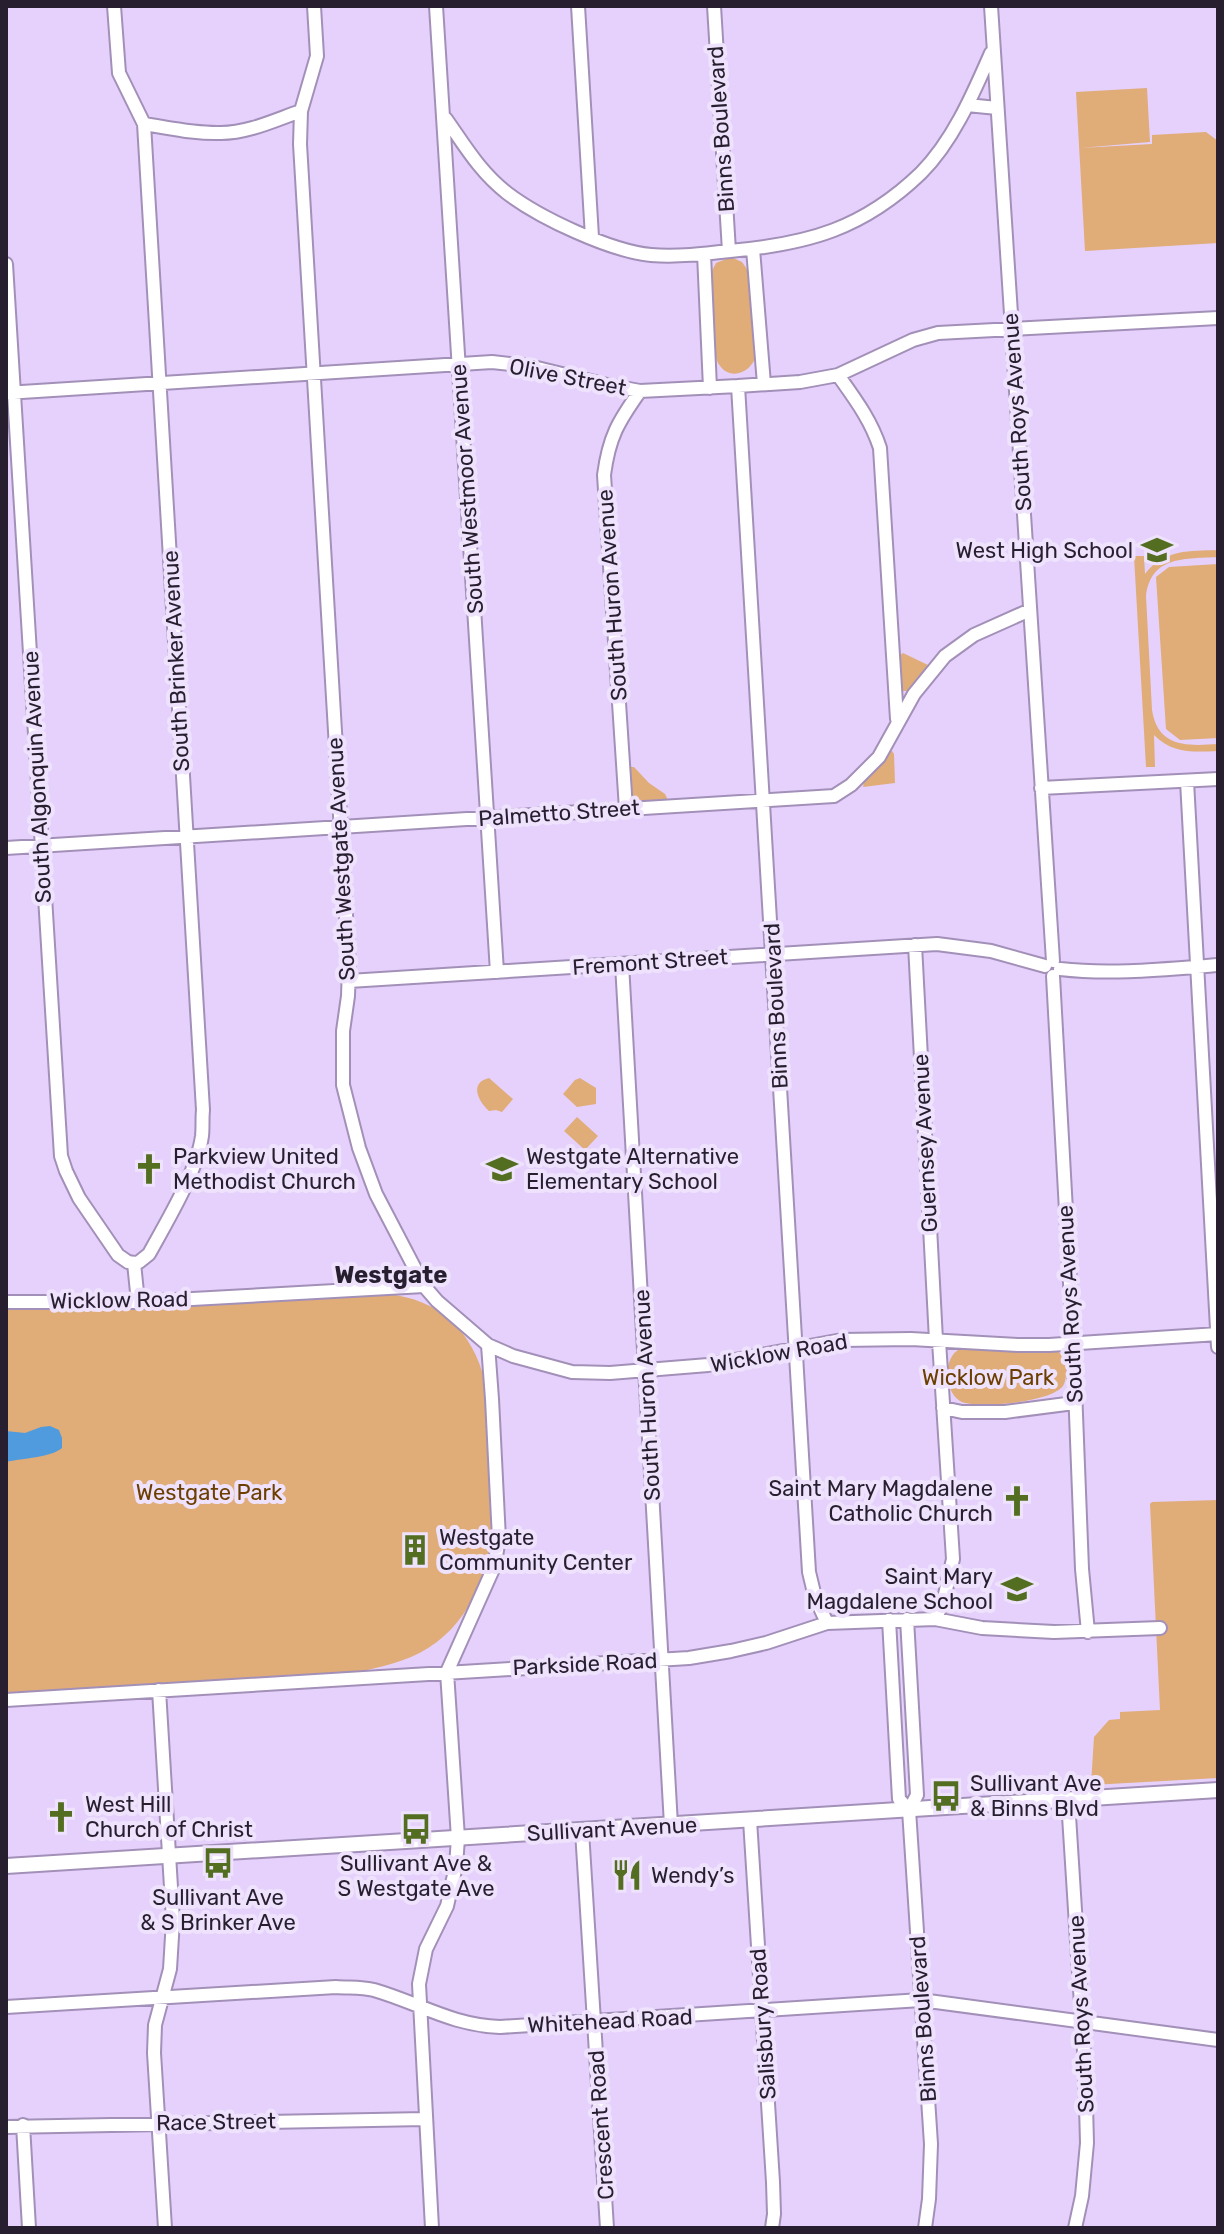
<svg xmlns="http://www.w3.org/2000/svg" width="1224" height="2234" font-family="Rubik,sans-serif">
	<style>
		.green { fill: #e0ac77 }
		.water { fill: #4f9bdd }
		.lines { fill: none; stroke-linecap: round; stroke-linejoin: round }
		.minor-casing { stroke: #a390b8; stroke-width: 16 }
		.major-casing { stroke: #a390b8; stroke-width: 18 }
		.minor { stroke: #fff; stroke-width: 12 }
		.major { stroke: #fff; stroke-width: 14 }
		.labels { text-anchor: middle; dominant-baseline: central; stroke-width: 8; stroke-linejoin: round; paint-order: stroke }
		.street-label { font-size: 22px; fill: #271f2f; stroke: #eee2fc }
		.poi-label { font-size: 22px; fill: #271f2f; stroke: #eee2fc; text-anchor: start }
		.park-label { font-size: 22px; fill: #6c3f00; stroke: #eee2fc }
		.neighbourhood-label { font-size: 24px; font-weight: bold; fill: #271f2f; stroke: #eee2fc }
	</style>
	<rect width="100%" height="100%" fill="#e5d1fc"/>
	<path class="green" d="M1147,88L1150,142L1080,148L1152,144V135L1206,132L1218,141V243L1085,251L1076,92Z
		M731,257L742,262L749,272L756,356C751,373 729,382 718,363C713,354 710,294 710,281C710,274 713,269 716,263Z
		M1218,550V557C1186,559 1151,555 1146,596L1152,710C1158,748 1188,746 1218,744V751C1193,752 1173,754 1154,735L1155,767H1146L1134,556H1144L1145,574C1164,549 1190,551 1218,550Z
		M1218,564V738L1180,740L1166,729L1156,577L1169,567Z
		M903,653L928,665L907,691H903L902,688L899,656Z
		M888,751H892L894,754L895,783L863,787L864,781L879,766Z
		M630,767H634L649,783L665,794L667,798L665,801L632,802L629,769Z
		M489,1078L513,1099L502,1112L496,1110L489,1111C478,1101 469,1083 489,1078Z
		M580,1078L596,1088V1104L577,1107L563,1094L575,1080Z
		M577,1117L598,1136L585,1150L564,1131Z
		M387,1294C439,1299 473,1331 485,1382L491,1534C487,1585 461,1636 411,1657C392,1665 372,1669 352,1673L6,1694V1306Z
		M966,1347C982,1349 998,1350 1015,1350C1027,1351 1046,1346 1057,1351C1067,1356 1068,1375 1064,1384C1057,1402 975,1410 960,1401C942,1390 943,1350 966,1347Z
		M1218,1500V1778L1091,1785L1094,1737L1109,1720L1120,1719V1712L1160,1710L1150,1504L1152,1502Z"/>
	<path class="water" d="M50,1426L59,1430L62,1438V1448C50,1458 23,1458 6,1462V1431L25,1433L41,1427Z"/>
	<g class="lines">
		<defs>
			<path id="minor" d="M114,6L119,73L144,124L203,1110C202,1119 203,1127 202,1136C197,1172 167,1221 149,1254L139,1262L134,1263
				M314,6L317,56L301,111L300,144L349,966L348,996L343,1031V1085L359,1148L376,1194L424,1286L437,1301L488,1345L513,1356L572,1372L610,1373L708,1365L842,1340L911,1339L1018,1345H1049L1218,1334
				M436,6L497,972
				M578,6L592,237
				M714,6L729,251
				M991,6L1053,961
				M967,105L997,108
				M446,119C465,146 480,172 507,193C540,218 610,251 651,255C677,257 704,254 730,251C808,244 863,229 921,173C953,141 973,94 991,53
				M144,124C170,128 195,134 221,133C248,133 275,120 301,111
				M753,249L764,384
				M704,254L710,388
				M6,264L61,1156L66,1171L79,1198L118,1255L128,1262L134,1263
				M838,375C855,399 871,420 880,448L897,719
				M738,386L809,1572L815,1597L827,1623
				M6,393L492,362L529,366L607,385L640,391L738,386L800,382L838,375L913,340L938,333L1218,318
				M1187,781L1218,1347
				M1041,788L1218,779
				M626,809L604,475C609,437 618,422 640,391
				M6,848L834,796L851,785L879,757L914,694L945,656L974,635L1030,610
				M915,945L936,1340
				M622,964L671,1825
				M1060,969C1112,975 1166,969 1218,965
				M1053,976L1073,1337L1082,1569L1088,1632
				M349,981L937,944L991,951L1045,966
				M134,1263L138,1302
				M6,1302H138L424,1286
				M943,1408L962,1412H1005L1074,1403
				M907,1619L917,1795L909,1810L931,2144L929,2199L925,2228
				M935,1619L943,1603L953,1559L939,1341
				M889,1620L899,1799L909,1810
				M159,1690L173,1920L170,1969L155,2025L154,2053L165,2228
				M6,1700L689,1658L731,1651L766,1643L827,1623L935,1619L982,1628L1054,1632L1160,1628
				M1068,1800L1085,2067L1087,2143L1082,2196L1075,2228
				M750,1820L773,2182L774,2214L772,2228
				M582,1831L607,2228
				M6,2007L336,1987C349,1988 362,1987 374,1990C419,2003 451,2025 500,2027L921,2000L1218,2040
				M23,2125L29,2228
				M6,2127L425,2119
				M432,2228L419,1984L426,1949L447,1906L456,1866L458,1838L447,1672L494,1567L499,1539L492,1399L488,1345"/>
			<path id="major" d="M6,1866L1218,1790"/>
		</defs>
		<use href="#minor" class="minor-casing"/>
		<use href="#major" class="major-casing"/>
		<use href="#minor" class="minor"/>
		<use href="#major" class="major"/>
	</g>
	<defs>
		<symbol id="school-bare" viewBox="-9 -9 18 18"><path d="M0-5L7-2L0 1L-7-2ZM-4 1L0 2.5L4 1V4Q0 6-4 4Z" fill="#536e21" stroke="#eee2fc" stroke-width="2.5" paint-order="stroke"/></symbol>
		<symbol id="church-bare" viewBox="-9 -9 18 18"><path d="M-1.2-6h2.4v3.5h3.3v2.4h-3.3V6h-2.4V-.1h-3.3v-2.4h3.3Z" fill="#536e21" stroke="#eee2fc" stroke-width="2.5" paint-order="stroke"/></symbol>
		<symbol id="building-bare" viewBox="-9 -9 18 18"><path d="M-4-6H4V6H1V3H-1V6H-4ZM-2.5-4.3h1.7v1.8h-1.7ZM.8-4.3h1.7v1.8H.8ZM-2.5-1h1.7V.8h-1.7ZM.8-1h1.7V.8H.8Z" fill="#536e21" stroke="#eee2fc" stroke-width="2.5" paint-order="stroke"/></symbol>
		<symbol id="bus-bare" viewBox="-9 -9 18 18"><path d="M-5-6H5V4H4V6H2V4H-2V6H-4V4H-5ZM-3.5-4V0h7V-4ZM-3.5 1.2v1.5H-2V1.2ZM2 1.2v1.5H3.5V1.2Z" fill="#536e21" stroke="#eee2fc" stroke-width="2.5" paint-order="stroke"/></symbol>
		<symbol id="restaurant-bare" viewBox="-9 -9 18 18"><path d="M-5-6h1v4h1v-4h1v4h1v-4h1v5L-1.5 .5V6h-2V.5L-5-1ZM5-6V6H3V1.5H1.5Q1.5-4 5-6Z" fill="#536e21" stroke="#eee2fc" stroke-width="2.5" paint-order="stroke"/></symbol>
	</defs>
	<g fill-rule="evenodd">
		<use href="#school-bare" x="1135" y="528" width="44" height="44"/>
		<use href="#church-bare" x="127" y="1147" width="44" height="44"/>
		<use href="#school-bare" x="480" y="1147" width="44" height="44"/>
		<use href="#church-bare" x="995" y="1479" width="44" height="44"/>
		<use href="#building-bare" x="393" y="1528" width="44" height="44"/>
		<use href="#school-bare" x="995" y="1567" width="44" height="44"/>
		<use href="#bus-bare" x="924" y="1774" width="44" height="44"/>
		<use href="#church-bare" x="39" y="1795" width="44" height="44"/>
		<use href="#bus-bare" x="394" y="1807" width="44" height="44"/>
		<use href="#bus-bare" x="196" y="1841" width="44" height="44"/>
		<use href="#restaurant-bare" x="605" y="1853" width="44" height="44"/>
	</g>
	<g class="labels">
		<g class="street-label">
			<text transform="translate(721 129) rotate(-94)">Binns Boulevard</text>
			<text transform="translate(568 377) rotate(11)">Olive Street</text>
			<text transform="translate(1017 412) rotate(-94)">South Roys Avenue</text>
			<text transform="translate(467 489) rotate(-94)">South Westmoor Avenue</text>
			<text transform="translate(612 595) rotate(-94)">South Huron Avenue</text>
			<text transform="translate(176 661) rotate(-93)">South Brinker Avenue</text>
			<text transform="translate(37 777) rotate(-93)">South Algonquin Avenue</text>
			<text transform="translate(559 813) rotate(-4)">Palmetto Street</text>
			<text transform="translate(341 859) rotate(-93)">South Westgate Avenue</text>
			<text transform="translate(650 962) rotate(-4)">Fremont Street</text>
			<text transform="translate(776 1006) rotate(-93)">Binns Boulevard</text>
			<text transform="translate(925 1143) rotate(-93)">Guernsey Avenue</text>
			<text transform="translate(119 1300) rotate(-1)">Wicklow Road</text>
			<text transform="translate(1070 1304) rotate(-93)">South Roys Avenue</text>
			<text transform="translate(779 1353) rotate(-10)">Wicklow Road</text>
			<text transform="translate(647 1395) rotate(-93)">South Huron Avenue</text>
			<text transform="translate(585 1664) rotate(-3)">Parkside Road</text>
			<text transform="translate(612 1829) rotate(-3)">Sullivant Avenue</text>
			<text transform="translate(1081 2014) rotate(-93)">South Roys Avenue</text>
			<text transform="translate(923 2019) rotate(-94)">Binns Boulevard</text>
			<text transform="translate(610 2021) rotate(-3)">Whitehead Road</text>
			<text transform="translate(763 2024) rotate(-94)">Salisbury Road</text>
			<text transform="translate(216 2122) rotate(-1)">Race Street</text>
			<text transform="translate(601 2125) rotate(-94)">Crescent Road</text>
		</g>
		<g class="poi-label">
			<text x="1133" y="550" text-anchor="end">West High School</text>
			<text x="173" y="1156">Parkview United<tspan x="173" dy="25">Methodist Church</tspan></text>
			<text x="526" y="1156">Westgate Alternative<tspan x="526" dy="25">Elementary School</tspan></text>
			<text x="993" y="1488" text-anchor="end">Saint Mary Magdalene<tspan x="993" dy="25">Catholic Church</tspan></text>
			<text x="439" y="1537">Westgate<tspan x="439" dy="25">Community Center</tspan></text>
			<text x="993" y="1576" text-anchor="end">Saint Mary<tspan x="993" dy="25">Magdalene School</tspan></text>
			<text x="970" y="1783">Sullivant Ave<tspan x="970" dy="25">&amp; Binns Blvd</tspan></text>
			<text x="85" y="1804">West Hill<tspan x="85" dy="25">Church of Christ</tspan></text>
			<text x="416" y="1863" text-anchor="middle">Sullivant Ave &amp;<tspan x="416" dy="25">S Westgate Ave</tspan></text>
			<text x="651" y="1875">Wendy’s</text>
			<text x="218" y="1897" text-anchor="middle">Sullivant Ave<tspan x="218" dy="25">&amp; S Brinker Ave</tspan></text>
		</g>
		<g class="park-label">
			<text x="988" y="1377">Wicklow Park</text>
			<text x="209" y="1492">Westgate Park</text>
		</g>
		<g class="neighbourhood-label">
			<text x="391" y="1275">Westgate</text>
		</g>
	</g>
	<rect width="1224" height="2234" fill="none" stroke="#271f2f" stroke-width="16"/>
</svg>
